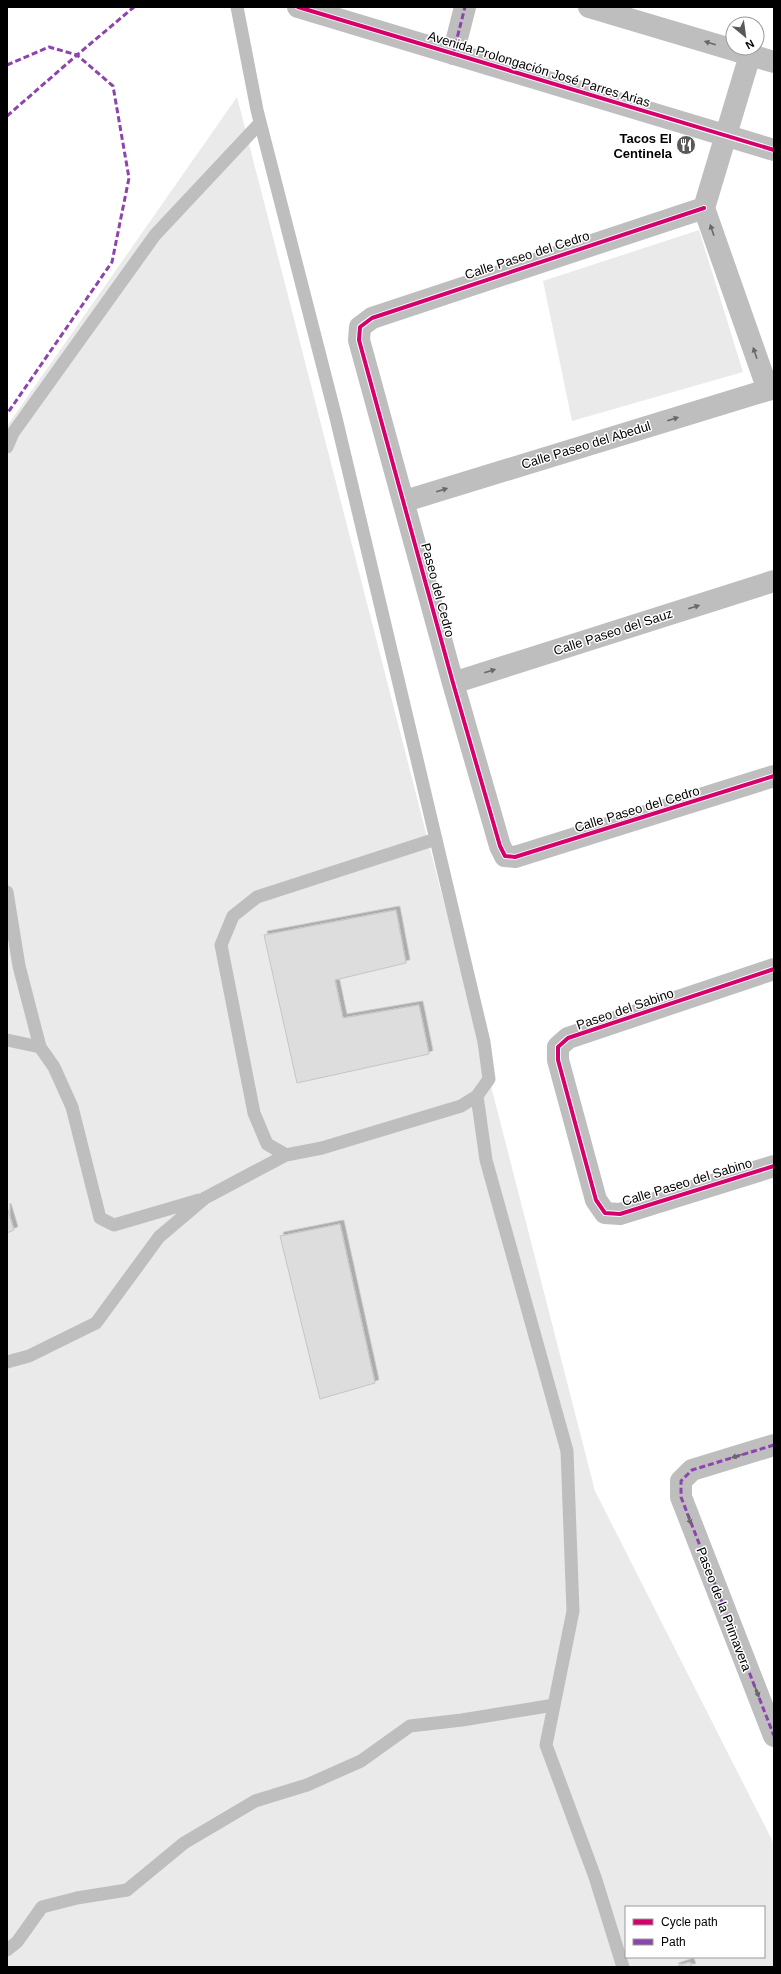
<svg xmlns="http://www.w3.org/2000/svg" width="781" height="1974" font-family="Arial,sans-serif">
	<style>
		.green { fill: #eaeaea; fill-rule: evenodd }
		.building { fill: #ddd; stroke: #c5c5c5; filter: url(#shadow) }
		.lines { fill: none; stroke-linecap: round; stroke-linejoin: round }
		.service { stroke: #bebebe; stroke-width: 13 }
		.minor { stroke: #bebebe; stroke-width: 22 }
		.quiet { stroke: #8e44ad; stroke-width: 3; stroke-dasharray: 6 3; stroke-linecap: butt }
		.cycleway-casing { stroke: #fff; stroke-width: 6 }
		.cycleway { stroke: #d6006c; stroke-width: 4 }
		.oneway { fill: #686868 }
		.labels { text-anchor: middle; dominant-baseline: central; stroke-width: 3; stroke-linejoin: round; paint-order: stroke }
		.street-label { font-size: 13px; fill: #000; stroke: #fff }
		.poi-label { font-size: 13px; font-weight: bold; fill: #000; stroke: #fff; text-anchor: end }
	</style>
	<defs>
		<filter id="shadow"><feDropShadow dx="3.5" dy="-3.5" stdDeviation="0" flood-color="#0004"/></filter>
	</defs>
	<rect width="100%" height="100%" fill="#fff"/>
	<path class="green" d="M237,97L595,1491L774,1844V1967H7V426ZM626,1907H764V1957H626Z
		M699,230L743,372L572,421L543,281Z"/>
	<path class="building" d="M396,910L406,963L335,980L343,1018L419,1005L429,1054L297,1083L264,935Z
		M7,1207L14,1230L7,1233Z
		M340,1224L375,1383L320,1399L280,1236Z
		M690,1962L692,1967H675Z"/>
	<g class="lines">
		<path class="service" d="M237,7L257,110L336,418L484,1042L489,1079L477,1096L461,1106L322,1148L286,1155L267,1144L254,1113L221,945L233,916L257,897L436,839
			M7,447L13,433L155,235L260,123
			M7,892L19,966L40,1047
			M7,1040L40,1047L54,1067L72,1107L100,1218L114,1225L199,1200
			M477,1096L486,1160L567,1451L573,1611L546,1745L595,1877L623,1967
			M7,1362L29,1356L96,1323L159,1237L205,1198L286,1155
			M7,1950L17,1942L42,1907L77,1898L127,1890L184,1843L255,1801L307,1785L361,1761L410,1726L462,1720L554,1705"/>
		<path class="minor" d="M298,7L774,150
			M589,7L774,62
			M453,54L465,7
			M750,55L704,208L768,390
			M704,208L372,318L360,327L359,340L453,683L500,846L505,856L515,857L774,776
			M405,501L774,388
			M453,683L774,581
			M774,969L568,1038L558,1047V1060L596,1200L605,1213L620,1214L774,1166
			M774,1445L692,1470L681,1481V1497L774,1736"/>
		<path class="quiet" d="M453,54L465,7
			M7,65L49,47L77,55L113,86L129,178L112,262L7,414
			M7,116L77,55L134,7
			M774,1445L692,1470L681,1481V1497L774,1736"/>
		<defs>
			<path id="cycleway" d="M298,7L774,150
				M704,208L372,318L360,327L359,340L453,683L500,846L505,856L515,857L774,776
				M774,969L568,1038L558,1047V1060L596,1200L605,1213L620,1214L774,1166"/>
		</defs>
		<use href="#cycleway" class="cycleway-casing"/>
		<use href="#cycleway" class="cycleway"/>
	</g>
	<defs><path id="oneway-solid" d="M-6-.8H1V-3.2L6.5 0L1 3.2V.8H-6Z"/></defs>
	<g class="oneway">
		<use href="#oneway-solid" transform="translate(710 43) rotate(-163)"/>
		<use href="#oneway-solid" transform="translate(712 230) rotate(-109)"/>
		<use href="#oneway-solid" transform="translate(755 353) rotate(-109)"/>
		<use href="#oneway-solid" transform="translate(673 419) rotate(-17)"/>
		<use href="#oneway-solid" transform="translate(442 490) rotate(-17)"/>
		<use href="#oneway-solid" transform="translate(694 607) rotate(-18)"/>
		<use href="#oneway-solid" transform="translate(490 671) rotate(-18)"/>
		<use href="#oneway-solid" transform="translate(737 1456) rotate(163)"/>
		<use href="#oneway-solid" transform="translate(689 1519) rotate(69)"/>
		<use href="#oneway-solid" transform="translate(757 1692) rotate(69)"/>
	</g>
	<defs>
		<symbol id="restaurant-disc" viewBox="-11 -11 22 22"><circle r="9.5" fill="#595959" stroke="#fff"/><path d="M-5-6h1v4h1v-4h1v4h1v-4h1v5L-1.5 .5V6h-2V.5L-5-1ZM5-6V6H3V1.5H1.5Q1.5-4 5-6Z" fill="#fff"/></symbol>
	</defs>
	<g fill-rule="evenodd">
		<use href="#restaurant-disc" x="675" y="134" width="22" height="22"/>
	</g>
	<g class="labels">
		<g class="street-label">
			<text transform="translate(539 69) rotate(17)">Avenida Prolongación José Parres Arias</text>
			<text transform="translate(527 255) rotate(-18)">Calle Paseo del Cedro</text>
			<text transform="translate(586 445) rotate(-17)">Calle Paseo del Abedul</text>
			<text transform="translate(438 590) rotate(75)">Paseo del Cedro</text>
			<text transform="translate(613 632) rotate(-18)">Calle Paseo del Sauz</text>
			<text transform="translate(637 809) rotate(-17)">Calle Paseo del Cedro</text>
			<text transform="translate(625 1009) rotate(-19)">Paseo del Sabino</text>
			<text transform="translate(687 1182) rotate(-17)">Calle Paseo del Sabino</text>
			<text transform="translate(724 1609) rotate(69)">Paseo de la Primavera</text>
		</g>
		<g class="poi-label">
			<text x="672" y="138">Tacos El<tspan x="672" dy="15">Centinela</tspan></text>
		</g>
	</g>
	<rect width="781" height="1974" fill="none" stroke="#000000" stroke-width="16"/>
	<rect x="625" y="1906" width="140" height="52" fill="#ffffff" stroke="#999999"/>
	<rect x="633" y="1919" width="20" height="6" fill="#d6006c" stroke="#999999"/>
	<text x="661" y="1926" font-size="12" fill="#000000">Cycle path</text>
	<rect x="633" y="1939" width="20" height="6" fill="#8e44ad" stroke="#999999"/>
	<text x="661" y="1946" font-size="12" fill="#000000">Path</text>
	<g transform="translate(745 36) rotate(151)"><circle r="19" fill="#ffffff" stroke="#999999"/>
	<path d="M0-3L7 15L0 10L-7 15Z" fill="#595959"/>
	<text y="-6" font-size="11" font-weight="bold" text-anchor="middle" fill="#000000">N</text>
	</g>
</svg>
